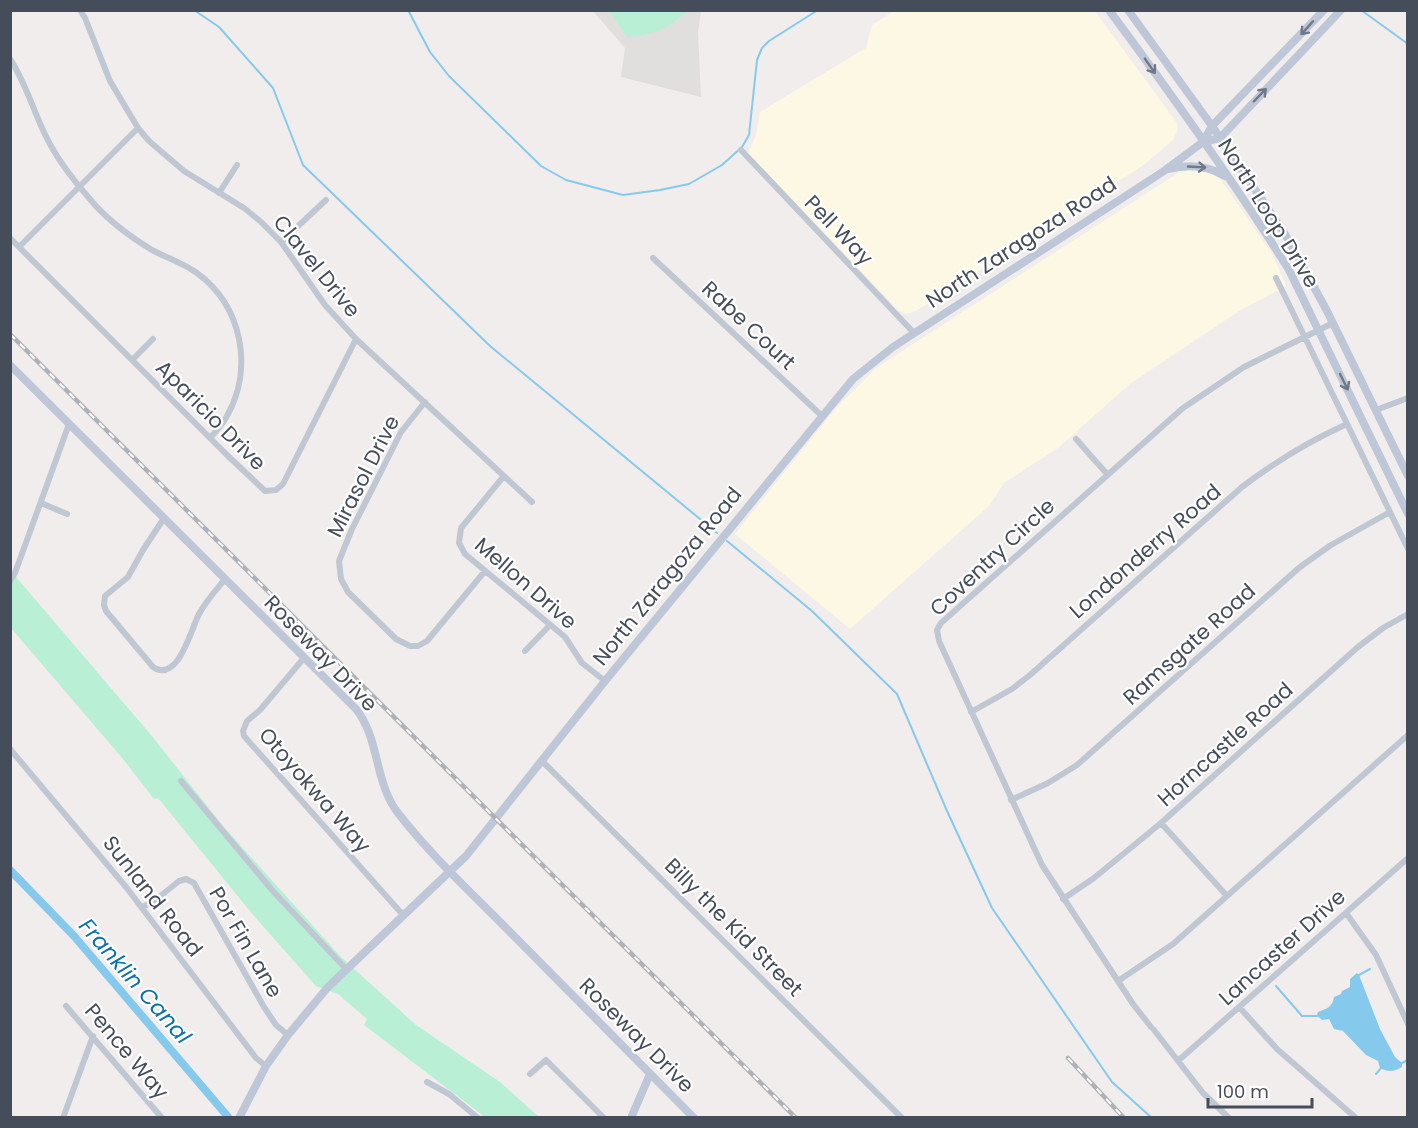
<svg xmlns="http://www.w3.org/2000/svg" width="1418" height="1128" font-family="Poppins,sans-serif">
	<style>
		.commercial { fill: #fcf8e4 }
		.education { fill: #e1dede }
		.green { fill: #b9efd5 }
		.water { fill: #85caed }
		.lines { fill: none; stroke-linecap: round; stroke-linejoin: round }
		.stream { stroke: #85caed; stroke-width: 2 }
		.canal { stroke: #85caed; stroke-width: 8 }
		.street { stroke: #bfc7d3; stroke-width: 6 }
		.secondary { stroke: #bec7d7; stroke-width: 8 }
		.rail-casing { stroke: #afb1b7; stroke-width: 4.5 }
		.rail { stroke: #fff; stroke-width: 2; stroke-dasharray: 7; stroke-linecap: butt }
		.oneway { stroke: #6f7886 }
		.labels { text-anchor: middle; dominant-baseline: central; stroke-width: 4.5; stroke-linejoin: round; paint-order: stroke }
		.street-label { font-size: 21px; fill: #454d5a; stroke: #fff }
		.water-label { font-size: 22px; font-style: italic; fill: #0972a9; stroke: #fff }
	</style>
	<rect width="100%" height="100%" fill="#f0edec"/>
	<path class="commercial" d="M896,10L1095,11L1177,123L1178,129L1173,140L1145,164L916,311L906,314L899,311L748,153L756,135L760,112L866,48L872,25Z
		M1196,169L1214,174L1221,180L1273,255L1286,286L1239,311L1131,383L1058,448L1004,483L989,506L850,629L735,534L836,408L876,368L1178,173Z"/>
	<path class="education" d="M593,11H701L698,32L701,97L621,77L625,48Z"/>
	<path class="green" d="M609,11H687C670,28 651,36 627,37Z
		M10,570L151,735L223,826L341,957L416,1025L500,1082L539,1117H485L364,1025L367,1019L338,994L316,986L254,916L158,798L154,799L123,759L11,628Z"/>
	<path class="water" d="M1357,973L1359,975L1380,1029L1395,1057L1402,1063V1067C1394,1072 1388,1072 1380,1068L1378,1061L1366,1055L1343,1031L1334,1029L1329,1019L1322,1020L1317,1015L1318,1012C1327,1008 1332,1008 1334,997L1341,994L1342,991L1350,987V979Z"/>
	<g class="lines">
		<path class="stream" d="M194,10L219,27L273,88L303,165L490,346L717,533
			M408,10L430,52L449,76L541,166L566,180L623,195L660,190L689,184L722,165L742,147L749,135L757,60L762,48L769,41L818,10
			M1361,10L1408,44
			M727,541L812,611L897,694L947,811L992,908L1112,1082L1152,1118
			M1359,975L1370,969
			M1276,986L1302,1016H1318
			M1402,1063L1408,1060
			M1376,1074L1381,1068"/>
		<path class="canal" d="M10,870L74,936L229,1118"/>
		<path class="street" d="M80,10L85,18L110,81L138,128L149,141L184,171L244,208L260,221L281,242L325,305L356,339L532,502
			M10,59C28,86 35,118 51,146C61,164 75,182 89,198C106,219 129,236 152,250C167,258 183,263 197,273C242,306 254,368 227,416C223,424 216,431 210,438
			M741,150L914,333
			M219,193L237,165
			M10,238L227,455L265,491L276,490L283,484L356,339
			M281,242L326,200
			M19,247L138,128
			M653,258L822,416
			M1276,278L1408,549
			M132,360L153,339
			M425,402L401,432L352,529L339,561L341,579L348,592L396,639L410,646H418L427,641L485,571
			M1376,410L1408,398
			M1076,439L1107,474
			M504,476L461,528L459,543L465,554L565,637L582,663L605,681
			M41,503L67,514
			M164,518L143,550L128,577L105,596L104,605L106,611L153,667C178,684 191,629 199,614C206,601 216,590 225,579
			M10,581L15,573L69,424
			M525,651L550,625
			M304,658L260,710L247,721L243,731L244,736L403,915
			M971,712L1012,689L1030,675L1242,487C1275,462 1309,441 1347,424
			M10,749L126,887L256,1058L266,1066
			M541,760L902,1118
			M181,781L272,890L346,969
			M1011,800L1048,783L1077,765L1300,567L1331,545L1390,512
			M1161,823L1227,896
			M1063,899L1094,878L1161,823L1358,647L1383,628L1408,614
			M142,907L153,902L179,881L186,879L194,883L264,1007L276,1025L288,1035
			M1346,913L1376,955L1408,1024
			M1118,981L1173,944L1408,735
			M66,1006L162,1118
			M1240,1008L1277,1049L1356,1118
			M1151,1027L1133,1004L1042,865L939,641L937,630L941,623L1183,408L1244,367L1333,323
			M1154,1030L1203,1093L1229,1118
			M1179,1060L1408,858
			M530,1074L546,1060L604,1118
			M427,1082L449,1094L478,1118
			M63,1118L93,1036"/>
		<path class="secondary" d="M1109,10C1172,95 1234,181 1289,270L1408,514
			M1128,10L1212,126L1285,234L1327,311L1408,476
			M1203,142L1212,126L1324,10
			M1168,169C1188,164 1207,165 1225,176
			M10,365L356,709C380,739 374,782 398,813C432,857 475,896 514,936C574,997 634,1058 694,1118
			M239,1118L266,1066L288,1035L328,987L466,856L605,681L853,379L893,347L1164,171L1203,142L1220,138L1341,10
			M631,1118L650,1074"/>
		<defs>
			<path id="rail" d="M10,334L796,1118
				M1068,1058L1124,1118"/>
		</defs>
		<use href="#rail" class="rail-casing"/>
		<use href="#rail" class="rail"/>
	</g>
	<defs><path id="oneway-shaft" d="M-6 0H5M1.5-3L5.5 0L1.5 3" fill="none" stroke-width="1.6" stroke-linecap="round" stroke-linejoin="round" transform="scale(1.5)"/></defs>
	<g class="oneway">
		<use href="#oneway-shaft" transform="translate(1307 28) rotate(132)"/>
		<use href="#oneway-shaft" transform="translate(1150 66) rotate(55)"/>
		<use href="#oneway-shaft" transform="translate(1260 95) rotate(-46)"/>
		<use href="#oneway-shaft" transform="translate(1197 167) rotate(3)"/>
		<use href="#oneway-shaft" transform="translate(1344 382) rotate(64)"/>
	</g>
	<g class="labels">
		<g class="street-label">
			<text transform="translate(1269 213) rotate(58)">North Loop Drive</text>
			<text transform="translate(839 230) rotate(46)">Pell Way</text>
			<text transform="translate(1021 242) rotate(-33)">North Zaragoza Road</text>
			<text transform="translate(317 266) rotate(51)">Clavel Drive</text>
			<text transform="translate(749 325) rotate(43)">Rabe Court</text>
			<text transform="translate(211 415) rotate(45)">Aparicio Drive</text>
			<text transform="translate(363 476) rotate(-63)">Mirasol Drive</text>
			<text transform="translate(1145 551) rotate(-41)">Londonderry Road</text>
			<text transform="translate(992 557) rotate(-43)">Coventry Circle</text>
			<text transform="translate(667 576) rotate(-51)">North Zaragoza Road</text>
			<text transform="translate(526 583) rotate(41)">Mellon Drive</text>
			<text transform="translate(1189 644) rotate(-42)">Ramsgate Road</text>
			<text transform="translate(321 653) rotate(46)">Roseway Drive</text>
			<text transform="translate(1225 744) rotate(-42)">Horncastle Road</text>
			<text transform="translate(315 790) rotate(49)">Otoyokwa Way</text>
			<text transform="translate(153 896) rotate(52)">Sunland Road</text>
			<text transform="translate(734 927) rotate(45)">Billy the Kid Street</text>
			<text transform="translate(246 942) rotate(60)">Por Fin Lane</text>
			<text transform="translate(1282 947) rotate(-42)">Lancaster Drive</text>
			<text transform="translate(637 1035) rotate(45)">Roseway Drive</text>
			<text transform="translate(127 1051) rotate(50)">Pence Way</text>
		</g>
		<g class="water-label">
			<text transform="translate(135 981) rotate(49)">Franklin Canal</text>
		</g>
	</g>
	<rect width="1418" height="1128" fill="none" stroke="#454d5a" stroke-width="24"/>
	<path d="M1208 1098v9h104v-9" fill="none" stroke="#454d5a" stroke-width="3"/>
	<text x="1217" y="1098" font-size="18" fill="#454d5a" stroke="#ffffff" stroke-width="4.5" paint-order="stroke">100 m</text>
</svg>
